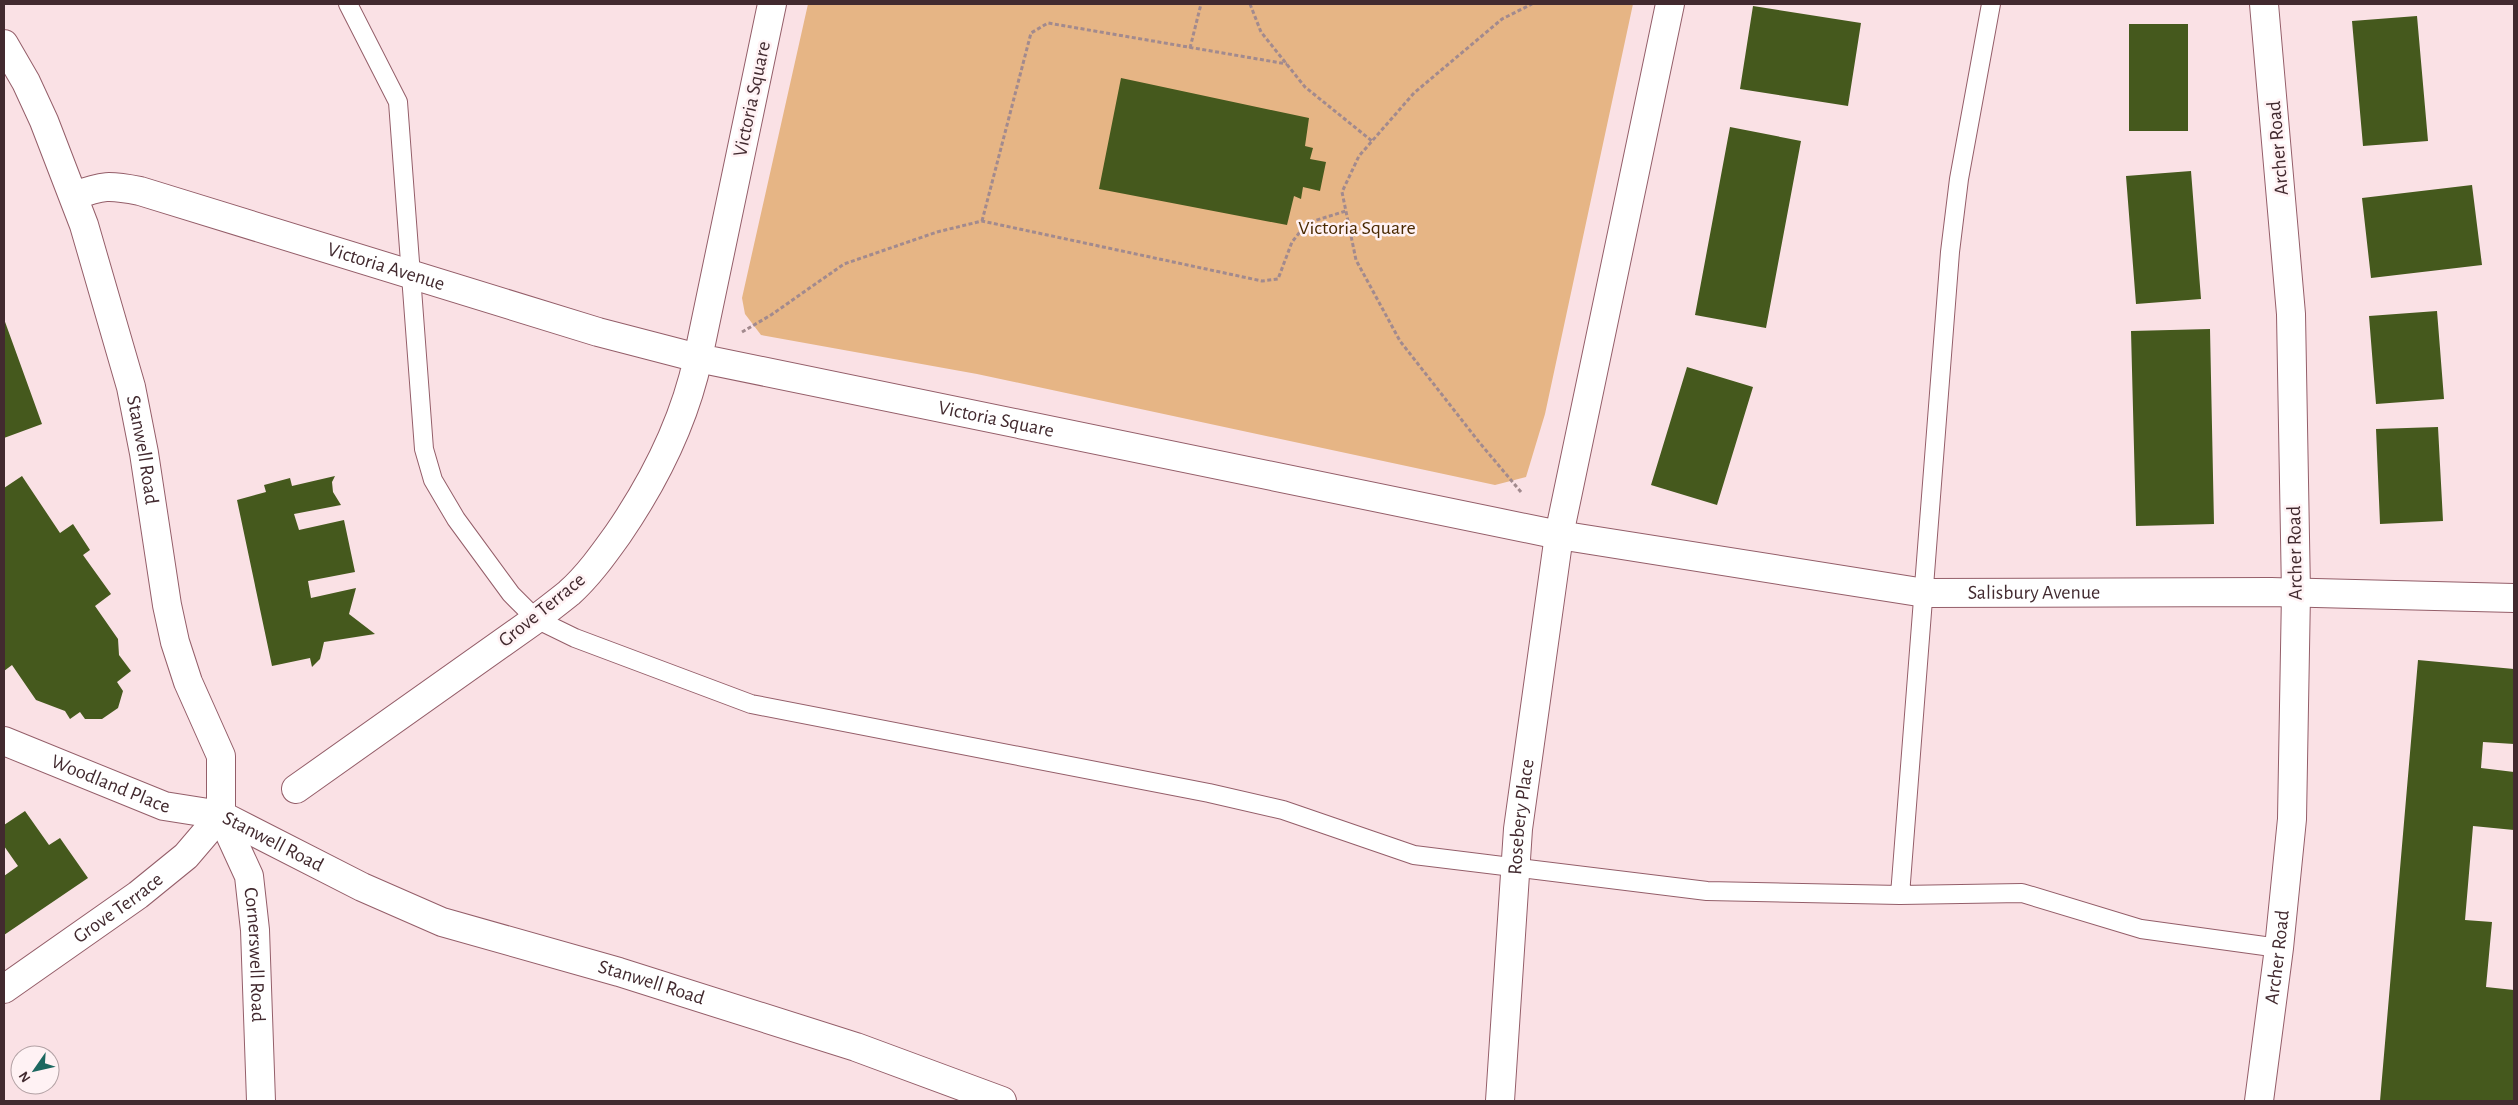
<svg xmlns="http://www.w3.org/2000/svg" width="2518" height="1105" font-family="'Alegreya Sans',sans-serif">
	<style>
		.green { fill: #e6b585 }
		.building { fill: #45591d }
		.lines { fill: none; stroke-linecap: round; stroke-linejoin: round }
		.service-casing { stroke: #945e69; stroke-width: 20 }
		.minor-casing { stroke: #945e69; stroke-width: 30 }
		.tertiary-casing { stroke: #945e69; stroke-width: 30 }
		.path { stroke: #a28a8e; stroke-width: 3; stroke-dasharray: 4 2.5; stroke-linecap: butt }
		.service { stroke: #fff; stroke-width: 18 }
		.minor { stroke: #fff; stroke-width: 28 }
		.tertiary { stroke: #fff; stroke-width: 28 }
		.labels { text-anchor: middle; dominant-baseline: central; stroke-width: 5; stroke-linejoin: round; paint-order: stroke }
		.street-label { font-size: 20px; fill: #422a2f; stroke: #fff2f4 }
		.park-label { font-size: 20px; fill: #492900; stroke: #fff2f4 }
	</style>
	<rect width="100%" height="100%" fill="#fae1e5"/>
	<path class="green" d="M808,4H1633L1545,414L1526,477L1495,485L977,374L761,335L745,314L742,298Z"/>
	<path class="building" d="M1753,6L1861,23L1848,106L1740,89Z
		M2417,16L2428,141L2363,146L2352,21Z
		M2129,24H2188V131H2129Z
		M1121,78L1309,118L1305,146L1313,148L1310,159L1326,162L1320,191L1303,187L1301,199L1294,196L1287,225L1099,189Z
		M1730,127L1801,141L1766,328L1695,315Z
		M2191,171L2201,299L2136,304L2126,176Z
		M2472,185L2482,265L2371,278L2362,198Z
		M2437,311L2444,399L2376,404L2369,316Z
		M4,319L42,424L4,438Z
		M2210,329L2214,524L2136,526L2131,331Z
		M1687,367L1753,387L1717,505L1651,485Z
		M2438,427L2443,521L2380,524L2376,429Z
		M22,476L60,533L73,524L90,550L83,555L111,594L95,606L118,639L119,655L131,671L117,682L123,691L118,708L102,719H85L80,712L70,719L65,711L36,700L12,665L4,671V488Z
		M335,476L332,482L333,492L341,505L294,514L299,530L344,520L355,572L308,581L311,598L356,588L349,614L375,634L324,642L320,659L312,667L310,658L272,666L237,500L266,492L264,485L290,478L292,486Z
		M2418,660L2514,669V744L2483,742L2481,768L2514,772V830L2473,826L2465,920L2492,922L2486,987L2514,990V1101H2380Z
		M25,811L49,845L60,838L88,878L4,935V876L18,866L4,846V825Z"/>
	<g class="lines">
		<defs>
			<path id="service" d="M348,4L398,102L424,449L433,480L456,519L511,594L536,619L575,638L751,704L1209,793L1283,810L1414,855L1707,891L1900,895L2022,893L2141,929L2279,948
				M1900,895L1950,252L1959,179L1991,4"/>
			<g id="minor">
				<path id="s1" d="M772,4L698,358L1559,535L1670,4"/>
				<path id="s2" d="M74,196C103,185 109,185 140,191L598,332L698,358C684,423 655,480 618,534C603,555 588,576 569,593C558,602 547,610 536,619L296,789"/>
				<path id="s3" d="M4,741L164,806L221,815L362,887L442,922L619,972L856,1047L1002,1101"/>
				<path id="s4" d="M4,989L138,895L186,856L221,815"/>
				<path id="s5" d="M1500,1101L1518,829L1559,535L1925,593L2271,592L2514,598"/>
				<path id="s6" d="M2259,1101L2279,948L2292,819L2296,593L2291,314L2264,4"/>
			</g>
			<g id="tertiary">
				<path id="s7" d="M4,44L26,82L44,121L84,225L131,387L144,453L167,605L175,642L188,682L221,756V815L249,876L255,930L261,1101"/>
			</g>
		</defs>
		<use href="#service" class="service-casing"/>
		<use href="#minor" class="minor-casing"/>
		<use href="#tertiary" class="tertiary-casing"/>
		<path class="path" d="M1250,4L1261,32L1305,87L1372,141
			M1190,48L1201,4
			M982,221L1031,33L1048,23L1287,64
			M742,332L771,315L844,264L937,232L982,221L1262,281L1278,279L1292,242L1307,223L1346,211
			M1521,492L1479,442L1400,341L1356,260L1342,192L1359,156L1414,93L1502,19L1532,4"/>
		<use href="#service" class="service"/>
		<use href="#minor" class="minor"/>
		<use href="#tertiary" class="tertiary"/>
	</g>
	<g class="labels">
		<g class="street-label">
			<text transform="translate(752 99) rotate(-78)">Victoria Square</text>
			<text transform="translate(2278 148) rotate(-95)">Archer Road</text>
			<text stroke="none"><textPath href="#s2" startOffset="325">Victoria Avenue</textPath></text>
			<text stroke="none"><textPath href="#s1" startOffset="666">Victoria Square</textPath></text>
			<text stroke="none"><textPath href="#s7" startOffset="431">Stanwell Road</textPath></text>
			<text transform="translate(2295 553) rotate(-91)">Archer Road</text>
			<text stroke="none"><textPath href="#s5" startOffset="1049">Salisbury Avenue</textPath></text>
			<text transform="translate(542 610) rotate(-39)">Grove Terrace</text>
			<text stroke="none"><textPath href="#s3" startOffset="115">Woodland Place</textPath></text>
			<text stroke="none"><textPath href="#s5" startOffset="285">Rosebery Place</textPath></text>
			<text stroke="none"><textPath href="#s3" startOffset="289">Stanwell Road</textPath></text>
			<text stroke="none"><textPath href="#s4" startOffset="140">Grove Terrace</textPath></text>
			<text stroke="none"><textPath href="#s7" startOffset="954">Cornerswell Road</textPath></text>
			<text stroke="none"><textPath href="#s6" startOffset="145">Archer Road</textPath></text>
			<text stroke="none"><textPath href="#s3" startOffset="694">Stanwell Road</textPath></text>
		</g>
		<g class="park-label">
			<text x="1357" y="228">Victoria Square</text>
		</g>
	</g>
	<rect width="2518" height="1105" fill="none" stroke="#422a2f" stroke-width="10"/>
	<g transform="translate(35 1070) rotate(236)"><circle r="24" fill="#fff2f4" stroke="#b3a2a5"/>
	<path d="M0-4L9 19L0 12L-9 19Z" fill="#1d6860"/>
	<text y="-8" font-size="14" font-weight="bold" text-anchor="middle" fill="#422a2f">N</text>
	</g>
</svg>
